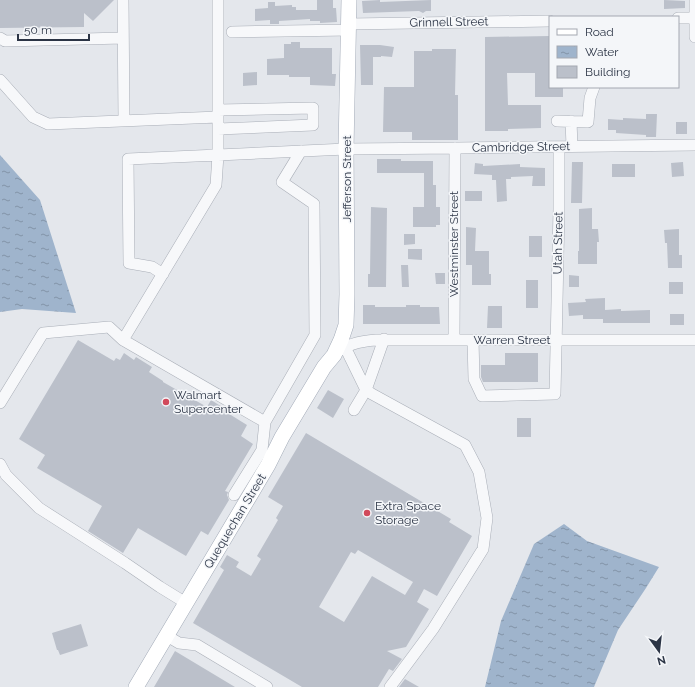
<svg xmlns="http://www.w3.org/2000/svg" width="695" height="687" font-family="Raleway,sans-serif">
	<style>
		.water { fill: url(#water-ripples) }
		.building { fill: #bbc0ca; fill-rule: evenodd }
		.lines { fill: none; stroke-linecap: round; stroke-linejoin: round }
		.minor-casing { stroke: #a9aeb7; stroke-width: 12 }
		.major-casing { stroke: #a3abb8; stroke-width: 16 }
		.minor { stroke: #f7f8fa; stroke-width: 11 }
		.major { stroke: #fff; stroke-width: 15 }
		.poi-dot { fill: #d1495b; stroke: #f4f6f9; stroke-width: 1.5 }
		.labels { text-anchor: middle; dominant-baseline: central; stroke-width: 3; stroke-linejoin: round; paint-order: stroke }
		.street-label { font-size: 12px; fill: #2b3445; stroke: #f4f6f9 }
		.poi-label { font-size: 12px; fill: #2b3445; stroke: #f4f6f9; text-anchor: start }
	</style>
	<defs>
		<pattern id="water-ripples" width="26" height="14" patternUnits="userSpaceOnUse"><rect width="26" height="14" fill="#9fb4cc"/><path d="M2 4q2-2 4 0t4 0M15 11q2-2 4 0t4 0" fill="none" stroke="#8293a7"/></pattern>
	</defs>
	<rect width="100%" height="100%" fill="#e4e7ec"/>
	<path class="water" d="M0,155L40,200L76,313L22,309L0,312Z
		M564,524L587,541L659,567L646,588L618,630L594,687H485L501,621L534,544Z"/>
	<path class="building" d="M0,0H114L93,21L84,13V27L0,28Z
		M317,0H333V8H336L337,22L320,23V21H310V19L279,21V24H270V20L255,21V9L268,8V2H275V6L292,5V7H296V10H317Z
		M380,0V2L431,0V11H426L423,13L419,11L363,13L362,1Z
		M664,0L685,1V8L664,9Z
		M550,36V87H563V97H535V73H507L508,105H541V128L508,129V131H485V37Z
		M291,42H300V48H332V74H336L335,86L310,85V77H289V75H267V59L284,58V44H291Z
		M360,45H380L394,47L392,57L381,56V57H373V85H361Z
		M432,49H456L455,95H458V140H412V132H383L384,87H414V51H432Z
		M257,72V85L243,86V73Z
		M646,114H657L656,137H646V135L616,133V130H608V119L623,120V118L646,119Z
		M676,122H687V134H676Z
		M377,159H401V161H433V185H436V207H440V225H436V227H413V207H424V173H377Z
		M572,162H583L582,203H571Z
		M683,162L684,176L672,177L671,163Z
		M475,163L483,164V166L520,164V167L545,168V186H532L533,176L511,177V179H506L507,201L497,202L496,180H492V175L474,174Z
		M612,164H635V177H612Z
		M465,191H482V201H465Z
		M371,207L387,208L386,287H368V274H370Z
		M592,208V229H598L599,242H597V264H578V251H579V209Z
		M466,227L476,228L475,251H489V274H491V285H472V265H466Z
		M679,229V255H682V268H668L667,243H665L664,230Z
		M404,234H415V244L404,245Z
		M529,236H542V257H529Z
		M408,249H422V260L408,259Z
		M401,265H408L409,287H402Z
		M435,273H445V284H436Z
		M569,275L579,276V287H569Z
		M526,280H538V308H526Z
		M669,282H683V294H669Z
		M605,298V310L621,309V311L650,310V323H603V319H583V315L569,316L568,303L586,302L585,299Z
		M363,305H375V307H406V305H420V307H439L440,324H363Z
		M488,306H502V328H487Z
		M670,314H684V325H670Z
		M78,340L114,361L116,358L120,360L124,353L134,360L136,357L152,367L149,372L163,381V382L207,407L211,400L227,410L226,412L247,425L241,436L253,444L225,491L228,492L227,495L229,500L208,535L201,531L186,556L138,528L123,553L88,531L102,506L37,468L45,455L19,439Z
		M505,353H538V382H483L481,377V365H505Z
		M328,390L344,399L333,418L317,408Z
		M517,418H531V437H517Z
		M306,433L451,519L449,522L472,536L437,596L424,589L417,602L429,609L406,647L387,651L402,659L393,671L389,669L378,687H302L193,623L224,570L220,567L227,555L239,562L236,567L251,576L261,559L257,556L278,520L276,518L283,506L268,497ZM358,550L413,582L405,595L372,576L344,622L319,607L351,552L355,554Z
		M81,624L88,646L60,655L58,650H57L52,633Z
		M175,651L235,687H154Z
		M405,679L419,687H399Z"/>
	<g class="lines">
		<defs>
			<path id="minor" d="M123,0L124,121
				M218,0V155L346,149L458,148L695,145
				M695,0V37
				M678,18H695
				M349,24L550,21
				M232,32L349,30
				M0,38L5,41L123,38
				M0,80L33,117L48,124L218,117
				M557,121L588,122L590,98L594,87
				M571,121L572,146
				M218,129L313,125V108L218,110
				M163,274L152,267L129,263L128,159L218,155L216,185L123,340L265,422L315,335L314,204L282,182L301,151
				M454,339L455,148
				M473,340L474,379L482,396L555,394L559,209V147
				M345,347L366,390L384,339
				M335,354C346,344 361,341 376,340H695
				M0,403L43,333L109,327L123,340
				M354,410L366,390L372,394L465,445L479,472L487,518L483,549L433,629L390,687
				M0,464L6,475L39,508L125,563L160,587L186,603
				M234,495L262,450L265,422
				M167,636L179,643L197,645L267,687"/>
			<path id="major" d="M136,687L268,465L282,437L324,367L334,355L341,340L346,325L347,294L346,149L349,0"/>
		</defs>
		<use href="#minor" class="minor-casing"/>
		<use href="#major" class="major-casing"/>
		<use href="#minor" class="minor"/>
		<use href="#major" class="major"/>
	</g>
	<g class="poi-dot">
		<circle cx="166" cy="402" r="4"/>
		<circle cx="367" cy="513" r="4"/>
	</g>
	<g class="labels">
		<g class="street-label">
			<text transform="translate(449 22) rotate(-1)">Grinnell Street</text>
			<text transform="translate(521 147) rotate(-1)">Cambridge Street</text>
			<text transform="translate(347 179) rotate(-90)">Jefferson Street</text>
			<text transform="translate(558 243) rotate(-89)">Utah Street</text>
			<text transform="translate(454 244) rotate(-90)">Westminster Street</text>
			<text x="512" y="340">Warren Street</text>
			<text transform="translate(235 521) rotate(-59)">Quequechan Street</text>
		</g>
		<g class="poi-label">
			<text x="174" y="395">Walmart<tspan x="174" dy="14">Supercenter</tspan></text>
			<text x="375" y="506">Extra Space<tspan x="375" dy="14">Storage</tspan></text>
		</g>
	</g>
	<rect x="549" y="16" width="130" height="72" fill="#f4f6f9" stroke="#a4a8b1"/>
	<rect x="557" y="29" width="20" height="6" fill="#ffffff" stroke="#a4a8b1"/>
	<text x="585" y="36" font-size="12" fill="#2b3445">Road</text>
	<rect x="557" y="46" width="20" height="12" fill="url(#water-ripples)" stroke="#a4a8b1"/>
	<text x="585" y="56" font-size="12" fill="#2b3445">Water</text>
	<rect x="557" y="66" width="20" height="12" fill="#bbc0ca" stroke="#a4a8b1"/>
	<text x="585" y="76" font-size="12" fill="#2b3445">Building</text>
	<g transform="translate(659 651) rotate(165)" stroke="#f4f6f9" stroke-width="3" paint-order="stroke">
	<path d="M0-3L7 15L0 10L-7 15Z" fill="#2b3445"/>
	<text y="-6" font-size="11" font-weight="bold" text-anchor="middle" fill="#2b3445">N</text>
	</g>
	<path d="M18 34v6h71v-6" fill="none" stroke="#2b3445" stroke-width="2"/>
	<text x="24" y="34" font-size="12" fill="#2b3445" stroke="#f4f6f9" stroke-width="3" paint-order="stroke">50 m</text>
</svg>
